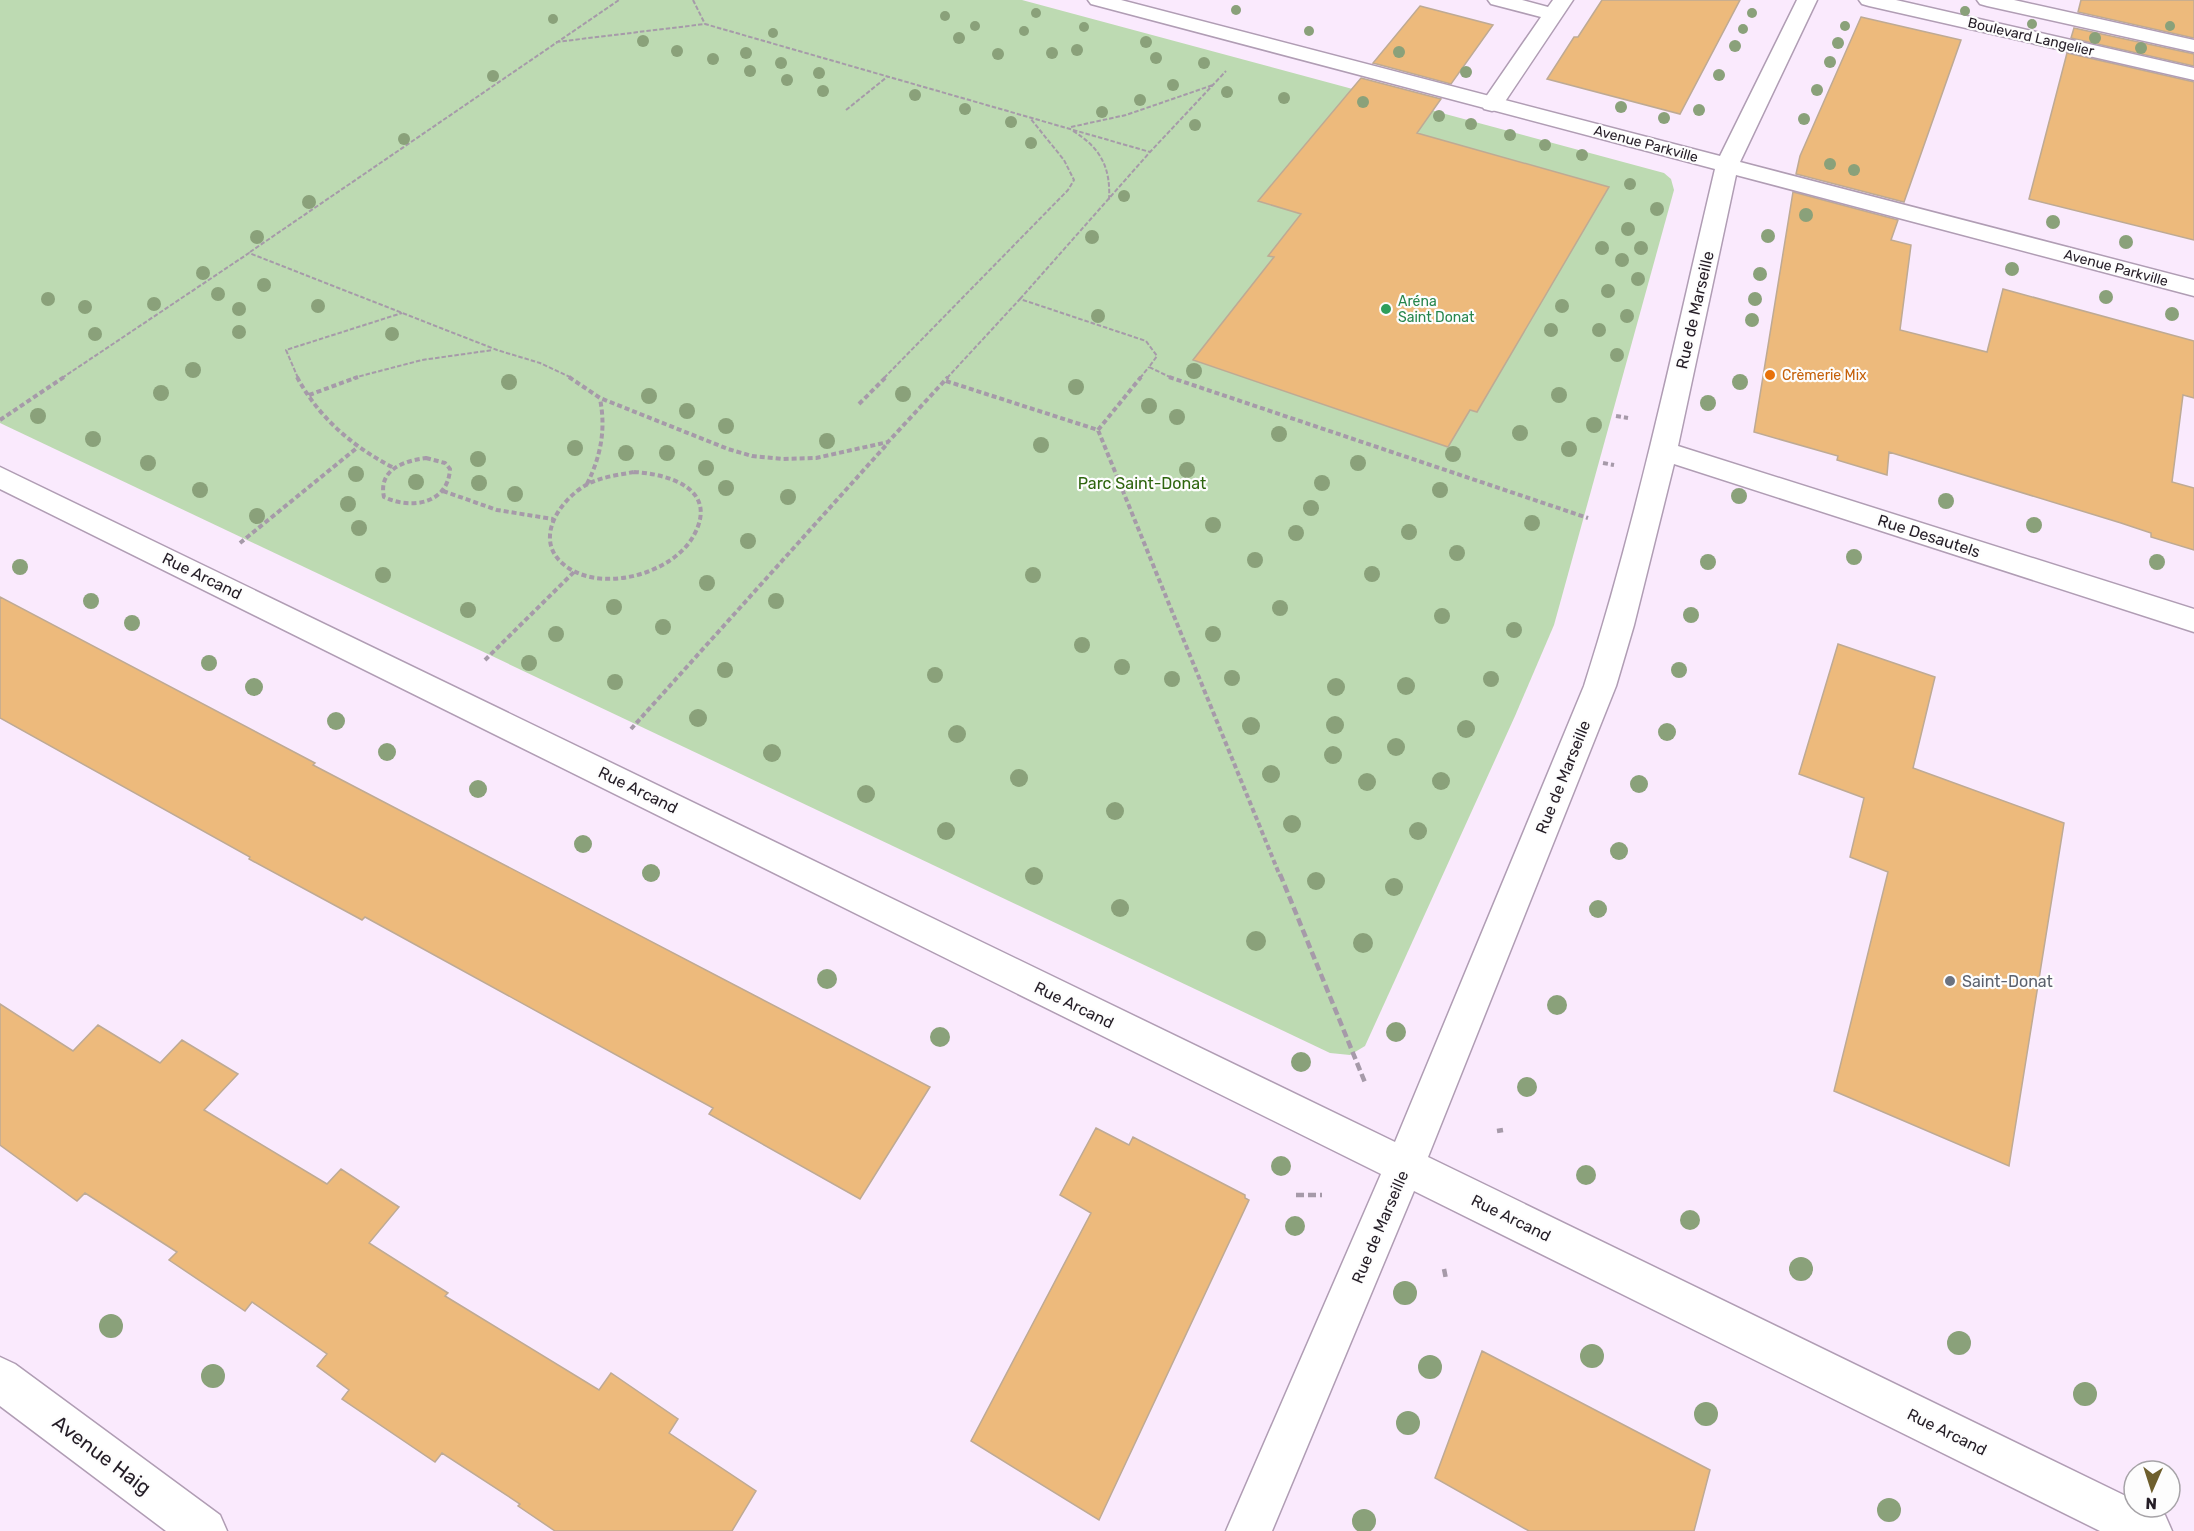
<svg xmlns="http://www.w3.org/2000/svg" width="2194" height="1531" font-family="Rubik,sans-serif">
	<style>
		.green { fill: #bddab2 }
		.building { fill: #edba7c; stroke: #beaa94; stroke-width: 1.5 }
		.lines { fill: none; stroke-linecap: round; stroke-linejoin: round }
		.lane-casing { stroke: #b09db4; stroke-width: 3 }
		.street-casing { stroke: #b09db4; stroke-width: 3 }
		.secondary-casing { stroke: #b09db4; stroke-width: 3 }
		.path-far2 { stroke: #a69aa9; stroke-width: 2; stroke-dasharray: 4.5 2; stroke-linecap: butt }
		.path-far1 { stroke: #a69aa9; stroke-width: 4; stroke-dasharray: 5 3; stroke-linecap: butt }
		.path { stroke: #a69aa9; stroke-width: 4.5; stroke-dasharray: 8 4; stroke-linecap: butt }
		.lane { fill: #fff; fill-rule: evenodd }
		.street { fill: #fff; fill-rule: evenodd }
		.secondary { fill: #fff; fill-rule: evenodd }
		.tree { fill: #8aa17a }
		.leisure-dot { fill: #2e9e5b; stroke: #fdfdfd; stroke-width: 2 }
		.food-dot { fill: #e8710a; stroke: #fdfdfd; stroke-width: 2 }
		.worship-dot { fill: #6b7280; stroke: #fdfdfd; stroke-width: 2 }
		.labels { text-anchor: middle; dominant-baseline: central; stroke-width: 4.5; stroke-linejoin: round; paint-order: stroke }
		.far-street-label { font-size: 14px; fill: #241d26; stroke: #fdfdfd }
		.far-leisure-label { font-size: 14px; fill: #27864d; stroke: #fdfdfd; text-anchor: start }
		.far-food-label { font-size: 14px; fill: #c56008; stroke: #fdfdfd; text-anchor: start }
		.street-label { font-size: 16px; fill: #241d26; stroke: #fdfdfd }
		.park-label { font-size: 16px; fill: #2e650e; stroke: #fdfdfd }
		.worship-label { font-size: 16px; fill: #5b616d; stroke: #fdfdfd; text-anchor: start }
		.near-street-label { font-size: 20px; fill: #241d26; stroke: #fdfdfd }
	</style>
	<rect width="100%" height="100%" fill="#faeafd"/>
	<path class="green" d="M0,0H1022L1664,173L1671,179L1674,190L1554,625L1515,716L1365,1046L1350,1055L1330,1053L0,423Z"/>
	<path class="building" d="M1602,0H1740L1680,114L1547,79L1574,37H1578Z
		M2081,0H2194V38L2078,12Z
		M1420,6L1493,25L1451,84L1373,63Z
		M1861,17L1961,40L1904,202L1796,174L1800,156Z
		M2074,28L2194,54V66L2071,38Z
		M2067,53L2194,82V240L2029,199Z
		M1361,78L1441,99L1417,133L1609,187L1477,412L1470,410L1448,447L1193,360L1274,257L1268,256L1301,214L1258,201Z
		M1793,192L1898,220L1891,240L1911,245L1900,330L1987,352L2003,289L2194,341V398L2183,395L2172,482L2194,488V550L2151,537V533L2121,523L1889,452L1887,475L1837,460L1838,456L1754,432Z
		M0,597L315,763L313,765L930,1087L860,1199L709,1114L713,1108L365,917L362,920L249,859L250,857L0,718Z
		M1838,644L1935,677L1913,768L2064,823L2009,1166L1834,1091L1888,872L1850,857L1864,798L1799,774Z
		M0,1004L73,1051L98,1025L160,1063L182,1040L238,1074L204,1110L327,1184L341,1169L399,1207L369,1243L448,1293L445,1296L599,1390L611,1373L678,1419L669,1433L756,1491L732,1531H555L518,1506L520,1504L442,1453L435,1462L342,1399L349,1390L317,1366L327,1354L252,1302L245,1311L169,1260L177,1252L85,1193L77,1201L0,1145Z
		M1096,1128L1129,1145L1133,1137L1245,1195V1198L1249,1200L1099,1520L971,1441L1091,1213L1060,1195Z
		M1482,1351L1710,1470L1694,1531H1529L1435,1478Z"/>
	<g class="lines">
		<defs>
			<path id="lane" d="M1488,0H1522L1548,7L1553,0H1573L1500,109L1492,111L1484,109L1481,104L1541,17L1491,4Z"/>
			<path id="street" d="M1088,0H1121L1720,156L1797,0H1817L1740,162L2194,280V296L1736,175L1678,446L2194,609V632L1674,464L1634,625L1616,686L1428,1157L2134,1500V1507H2149L2165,1515L2172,1531H2100L1414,1191L1272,1531H1226L1381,1174L0,489V467L1395,1142L1584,686C1638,517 1674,342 1715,169L1091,4Z"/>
			<path id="secondary" d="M1859,0H1896L2194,68V80L1869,6L1862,4Z
				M1977,0H2014L2194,40V52L1987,6L1980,4Z
				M0,1357L15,1364L220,1515L227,1531H166L0,1406Z"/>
		</defs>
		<use href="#lane" class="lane-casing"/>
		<use href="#street" class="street-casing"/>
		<use href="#secondary" class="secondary-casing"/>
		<path class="path-far2" d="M693,0L705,24
			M556,42L705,24L1150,152
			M846,110L887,77
			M1071,127L1126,115L1213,85
			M1073,131C1101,148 1111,168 1109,201
			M250,252L619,0
			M1020,299L1150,152L1226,71
			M62,378L249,253L497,350L540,363L572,378
			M298,378L286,350L402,313
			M353,378L422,360L493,350
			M884,378L1068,190L1074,180L1064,160L1030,118
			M947,378L1020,299L1146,341L1157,356L1149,367L1172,378
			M1140,378L1149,367"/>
		<path class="path-far1" d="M297,377C319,418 353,447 394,468
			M569,377L600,398L728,449L752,456L783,459L816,458L888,442L948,377
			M1169,377L1588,518
			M946,381L1098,430L1280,876
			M309,395L358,377
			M859,404L886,377
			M1616,416L1628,418
			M0,420L64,377
			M1098,430L1141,377
			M426,458L445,463L450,469C448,504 411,510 384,497C378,470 403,461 426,458Z
			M1603,463L1614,465
			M634,472C669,474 719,489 694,535C673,575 597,595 562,563C534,538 560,500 586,485C600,477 618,475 634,472Z
			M587,484C601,456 606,429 600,399
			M443,491L497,510L553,519
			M240,543L358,447
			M485,660L575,571
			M631,729L888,443"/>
		<path class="path" d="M1280,874L1366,1085
			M1497,1131L1503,1130
			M1296,1195H1322
			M1444,1269L1446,1279"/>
		<use href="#lane" class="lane"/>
		<use href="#street" class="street"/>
		<use href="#secondary" class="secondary"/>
	</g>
	<g class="tree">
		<circle cx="1236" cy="10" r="5"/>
		<circle cx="1965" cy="11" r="5"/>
		<circle cx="1036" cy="13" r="5"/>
		<circle cx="1752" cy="13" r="5"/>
		<circle cx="945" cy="16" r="5"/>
		<circle cx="553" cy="19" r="5"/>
		<circle cx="2032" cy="24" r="5"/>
		<circle cx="975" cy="26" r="5"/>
		<circle cx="1845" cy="26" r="5"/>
		<circle cx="2170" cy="26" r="5"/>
		<circle cx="1084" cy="27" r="5"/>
		<circle cx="1743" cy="29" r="5"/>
		<circle cx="1024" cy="31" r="5"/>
		<circle cx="1309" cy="31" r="5"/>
		<circle cx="773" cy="33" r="5"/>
		<circle cx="959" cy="38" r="6"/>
		<circle cx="2095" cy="38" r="6"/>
		<circle cx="643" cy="41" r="6"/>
		<circle cx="1146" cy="42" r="6"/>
		<circle cx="1838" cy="43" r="6"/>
		<circle cx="1735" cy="46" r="6"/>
		<circle cx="2141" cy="48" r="6"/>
		<circle cx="1077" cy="50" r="6"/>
		<circle cx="677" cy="51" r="6"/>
		<circle cx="1399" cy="52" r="6"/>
		<circle cx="746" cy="53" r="6"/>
		<circle cx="1052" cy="53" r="6"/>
		<circle cx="998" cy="54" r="6"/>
		<circle cx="1156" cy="58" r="6"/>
		<circle cx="713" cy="59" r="6"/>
		<circle cx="1830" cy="62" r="6"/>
		<circle cx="781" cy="63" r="6"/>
		<circle cx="1204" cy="63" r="6"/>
		<circle cx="750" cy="71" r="6"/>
		<circle cx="1466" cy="72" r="6"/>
		<circle cx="819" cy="73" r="6"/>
		<circle cx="1719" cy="75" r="6"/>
		<circle cx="493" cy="76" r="6"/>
		<circle cx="787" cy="80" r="6"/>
		<circle cx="1173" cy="85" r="6"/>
		<circle cx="1817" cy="90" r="6"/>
		<circle cx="823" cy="91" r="6"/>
		<circle cx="1227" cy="92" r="6"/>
		<circle cx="915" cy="95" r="6"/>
		<circle cx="1284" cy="98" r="6"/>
		<circle cx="1140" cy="100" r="6"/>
		<circle cx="1363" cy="102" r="6"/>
		<circle cx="1621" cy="107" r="6"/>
		<circle cx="965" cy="109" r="6"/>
		<circle cx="1699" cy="110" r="6"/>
		<circle cx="1102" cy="112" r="6"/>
		<circle cx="1439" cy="116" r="6"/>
		<circle cx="1664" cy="118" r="6"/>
		<circle cx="1804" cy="119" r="6"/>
		<circle cx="1011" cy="122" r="6"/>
		<circle cx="1471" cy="124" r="6"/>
		<circle cx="1195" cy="125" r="6"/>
		<circle cx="1510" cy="135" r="6"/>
		<circle cx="404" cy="139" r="6"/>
		<circle cx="1031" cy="143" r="6"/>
		<circle cx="1545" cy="145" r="6"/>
		<circle cx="1582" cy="155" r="6"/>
		<circle cx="1830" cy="164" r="6"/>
		<circle cx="1854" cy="170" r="6"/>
		<circle cx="1630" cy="184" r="6"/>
		<circle cx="1124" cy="196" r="6"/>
		<circle cx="309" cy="202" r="7"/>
		<circle cx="1657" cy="209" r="7"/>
		<circle cx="1806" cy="215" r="7"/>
		<circle cx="2053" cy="222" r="7"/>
		<circle cx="1628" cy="229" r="7"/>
		<circle cx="1768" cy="236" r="7"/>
		<circle cx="257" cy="237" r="7"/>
		<circle cx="1092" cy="237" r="7"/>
		<circle cx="2126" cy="242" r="7"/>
		<circle cx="1602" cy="248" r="7"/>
		<circle cx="1641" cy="248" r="7"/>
		<circle cx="1622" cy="260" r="7"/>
		<circle cx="2012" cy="269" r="7"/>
		<circle cx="203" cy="273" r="7"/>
		<circle cx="1760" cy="274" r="7"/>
		<circle cx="1638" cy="279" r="7"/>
		<circle cx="264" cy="285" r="7"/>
		<circle cx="1608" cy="291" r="7"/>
		<circle cx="218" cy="294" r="7"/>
		<circle cx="2106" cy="297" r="7"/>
		<circle cx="48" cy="299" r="7"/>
		<circle cx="1755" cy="299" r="7"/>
		<circle cx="154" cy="304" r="7"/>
		<circle cx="318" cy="306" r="7"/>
		<circle cx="1562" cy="306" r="7"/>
		<circle cx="85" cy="307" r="7"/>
		<circle cx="239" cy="309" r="7"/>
		<circle cx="2172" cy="314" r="7"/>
		<circle cx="1098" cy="316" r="7"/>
		<circle cx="1627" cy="316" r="7"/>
		<circle cx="1752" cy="320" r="7"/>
		<circle cx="1551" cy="330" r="7"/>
		<circle cx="1599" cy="330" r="7"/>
		<circle cx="239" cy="332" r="7"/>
		<circle cx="95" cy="334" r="7"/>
		<circle cx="392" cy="334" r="7"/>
		<circle cx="1617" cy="355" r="7"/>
		<circle cx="193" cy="370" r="8"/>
		<circle cx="1194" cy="371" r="8"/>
		<circle cx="509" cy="382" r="8"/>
		<circle cx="1740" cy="382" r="8"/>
		<circle cx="1076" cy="387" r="8"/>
		<circle cx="161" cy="393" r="8"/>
		<circle cx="903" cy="394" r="8"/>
		<circle cx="1559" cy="395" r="8"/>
		<circle cx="649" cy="396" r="8"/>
		<circle cx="1708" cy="403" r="8"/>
		<circle cx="1149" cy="406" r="8"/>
		<circle cx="687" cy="411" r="8"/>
		<circle cx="38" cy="416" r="8"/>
		<circle cx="1177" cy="417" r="8"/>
		<circle cx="1594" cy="425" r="8"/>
		<circle cx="726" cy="426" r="8"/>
		<circle cx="1520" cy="433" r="8"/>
		<circle cx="1279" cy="434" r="8"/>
		<circle cx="93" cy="439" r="8"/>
		<circle cx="827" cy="441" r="8"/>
		<circle cx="1041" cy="445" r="8"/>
		<circle cx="575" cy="448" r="8"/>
		<circle cx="1569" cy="449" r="8"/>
		<circle cx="626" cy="453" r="8"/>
		<circle cx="667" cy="453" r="8"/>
		<circle cx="1453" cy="454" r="8"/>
		<circle cx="478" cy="459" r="8"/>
		<circle cx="148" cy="463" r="8"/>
		<circle cx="1358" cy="463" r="8"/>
		<circle cx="706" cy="468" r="8"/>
		<circle cx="1187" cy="470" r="8"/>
		<circle cx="356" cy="474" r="8"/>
		<circle cx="416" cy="482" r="8"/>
		<circle cx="479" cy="483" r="8"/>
		<circle cx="1322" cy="483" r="8"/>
		<circle cx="726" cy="488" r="8"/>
		<circle cx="200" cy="490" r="8"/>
		<circle cx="1440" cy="490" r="8"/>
		<circle cx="515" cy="494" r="8"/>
		<circle cx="1739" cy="496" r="8"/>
		<circle cx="788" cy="497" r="8"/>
		<circle cx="1946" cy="501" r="8"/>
		<circle cx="348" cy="504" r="8"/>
		<circle cx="1311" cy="508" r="8"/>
		<circle cx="257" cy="516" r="8"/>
		<circle cx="1532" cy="523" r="8"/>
		<circle cx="1213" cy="525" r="8"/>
		<circle cx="2034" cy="525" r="8"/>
		<circle cx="359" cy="528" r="8"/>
		<circle cx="1409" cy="532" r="8"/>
		<circle cx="1296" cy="533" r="8"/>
		<circle cx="748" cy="541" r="8"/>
		<circle cx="1457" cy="553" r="8"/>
		<circle cx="1854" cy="557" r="8"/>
		<circle cx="1255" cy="560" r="8"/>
		<circle cx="1708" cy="562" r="8"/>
		<circle cx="2157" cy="562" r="8"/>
		<circle cx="20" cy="567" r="8"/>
		<circle cx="1372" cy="574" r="8"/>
		<circle cx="383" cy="575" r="8"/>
		<circle cx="1033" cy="575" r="8"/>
		<circle cx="707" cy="583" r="8"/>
		<circle cx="91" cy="601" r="8"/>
		<circle cx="776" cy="601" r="8"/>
		<circle cx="614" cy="607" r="8"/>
		<circle cx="1280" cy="608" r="8"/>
		<circle cx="468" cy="610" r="8"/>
		<circle cx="1691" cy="615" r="8"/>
		<circle cx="1442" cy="616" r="8"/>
		<circle cx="132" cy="623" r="8"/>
		<circle cx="663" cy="627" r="8"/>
		<circle cx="1514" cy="630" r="8"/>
		<circle cx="556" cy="634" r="8"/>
		<circle cx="1213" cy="634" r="8"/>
		<circle cx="1082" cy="645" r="8"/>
		<circle cx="209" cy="663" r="8"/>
		<circle cx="529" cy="663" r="8"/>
		<circle cx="1122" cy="667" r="8"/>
		<circle cx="725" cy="670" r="8"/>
		<circle cx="1679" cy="670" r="8"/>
		<circle cx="935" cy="675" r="8"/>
		<circle cx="1232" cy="678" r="8"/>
		<circle cx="1172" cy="679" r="8"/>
		<circle cx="1491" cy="679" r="8"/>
		<circle cx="615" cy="682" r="8"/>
		<circle cx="1406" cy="686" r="9"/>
		<circle cx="254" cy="687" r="9"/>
		<circle cx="1336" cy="687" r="9"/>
		<circle cx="698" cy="718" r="9"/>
		<circle cx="336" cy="721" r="9"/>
		<circle cx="1335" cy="725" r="9"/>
		<circle cx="1251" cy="726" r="9"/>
		<circle cx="1466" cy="729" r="9"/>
		<circle cx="1667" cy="732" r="9"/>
		<circle cx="957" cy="734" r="9"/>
		<circle cx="1396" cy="747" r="9"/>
		<circle cx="387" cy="752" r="9"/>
		<circle cx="772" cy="753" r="9"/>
		<circle cx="1333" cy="755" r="9"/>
		<circle cx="1271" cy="774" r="9"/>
		<circle cx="1019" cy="778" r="9"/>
		<circle cx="1441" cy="781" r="9"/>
		<circle cx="1367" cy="782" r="9"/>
		<circle cx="1639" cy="784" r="9"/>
		<circle cx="478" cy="789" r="9"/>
		<circle cx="866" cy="794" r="9"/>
		<circle cx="1115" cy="811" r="9"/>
		<circle cx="1292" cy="824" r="9"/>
		<circle cx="946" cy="831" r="9"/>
		<circle cx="1418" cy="831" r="9"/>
		<circle cx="583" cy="844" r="9"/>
		<circle cx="1619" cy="851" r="9"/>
		<circle cx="651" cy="873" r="9"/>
		<circle cx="1034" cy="876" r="9"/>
		<circle cx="1316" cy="881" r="9"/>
		<circle cx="1394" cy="887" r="9"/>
		<circle cx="1120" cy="908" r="9"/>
		<circle cx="1598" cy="909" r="9"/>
		<circle cx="1256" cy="941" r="10"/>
		<circle cx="1363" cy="943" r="10"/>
		<circle cx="827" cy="979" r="10"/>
		<circle cx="1557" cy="1005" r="10"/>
		<circle cx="1396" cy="1032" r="10"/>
		<circle cx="940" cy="1037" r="10"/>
		<circle cx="1301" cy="1062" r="10"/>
		<circle cx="1527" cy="1087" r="10"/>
		<circle cx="1281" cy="1166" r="10"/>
		<circle cx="1586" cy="1175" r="10"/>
		<circle cx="1690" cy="1220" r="10"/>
		<circle cx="1295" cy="1226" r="10"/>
		<circle cx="1801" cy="1269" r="12"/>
		<circle cx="1405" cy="1293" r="12"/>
		<circle cx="111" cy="1326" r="12"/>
		<circle cx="1959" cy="1343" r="12"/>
		<circle cx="1592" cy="1356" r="12"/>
		<circle cx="1430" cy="1367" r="12"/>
		<circle cx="213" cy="1376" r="12"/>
		<circle cx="2085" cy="1394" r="12"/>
		<circle cx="1706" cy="1414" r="12"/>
		<circle cx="1408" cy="1423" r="12"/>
		<circle cx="1889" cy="1510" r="12"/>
		<circle cx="1364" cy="1521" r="12"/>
	</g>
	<circle class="leisure-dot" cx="1386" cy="309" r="6"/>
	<circle class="food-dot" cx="1770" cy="375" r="6"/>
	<circle class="worship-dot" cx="1950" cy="981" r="6"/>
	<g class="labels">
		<g class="far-street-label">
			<text transform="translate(2031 37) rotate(13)">Boulevard Langelier</text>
			<text transform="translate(1646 144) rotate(15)">Avenue Parkville</text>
			<text transform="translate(2116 268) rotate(15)">Avenue Parkville</text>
		</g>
		<g class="far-leisure-label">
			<text x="1398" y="301">Aréna<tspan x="1398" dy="16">Saint Donat</tspan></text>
		</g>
		<g class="far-food-label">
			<text x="1782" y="375">Crèmerie Mix</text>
		</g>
		<g class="street-label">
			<text transform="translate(1695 310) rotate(-77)">Rue de Marseille</text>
			<text transform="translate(1929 536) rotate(18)">Rue Desautels</text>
			<text transform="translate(202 576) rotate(26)">Rue Arcand</text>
			<text transform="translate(1563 777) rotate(-68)">Rue de Marseille</text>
			<text transform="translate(638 790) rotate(26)">Rue Arcand</text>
			<text transform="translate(1074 1005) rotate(26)">Rue Arcand</text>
			<text transform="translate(1511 1218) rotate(26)">Rue Arcand</text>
			<text transform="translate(1380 1227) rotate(-67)">Rue de Marseille</text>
			<text transform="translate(1947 1432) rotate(26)">Rue Arcand</text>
		</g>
		<g class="park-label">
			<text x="1142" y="483">Parc Saint-Donat</text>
		</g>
		<g class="worship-label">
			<text x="1962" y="981">Saint-Donat</text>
		</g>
		<g class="near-street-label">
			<text transform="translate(102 1455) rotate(37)">Avenue Haig</text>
		</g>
	</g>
	<g transform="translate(2152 1489) rotate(183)"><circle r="28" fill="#fdfdfd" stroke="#a6a3a7" stroke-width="1.5"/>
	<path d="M0-4.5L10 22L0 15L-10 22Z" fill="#6e5f2d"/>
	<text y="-9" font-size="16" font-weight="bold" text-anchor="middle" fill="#241d26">N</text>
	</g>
</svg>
